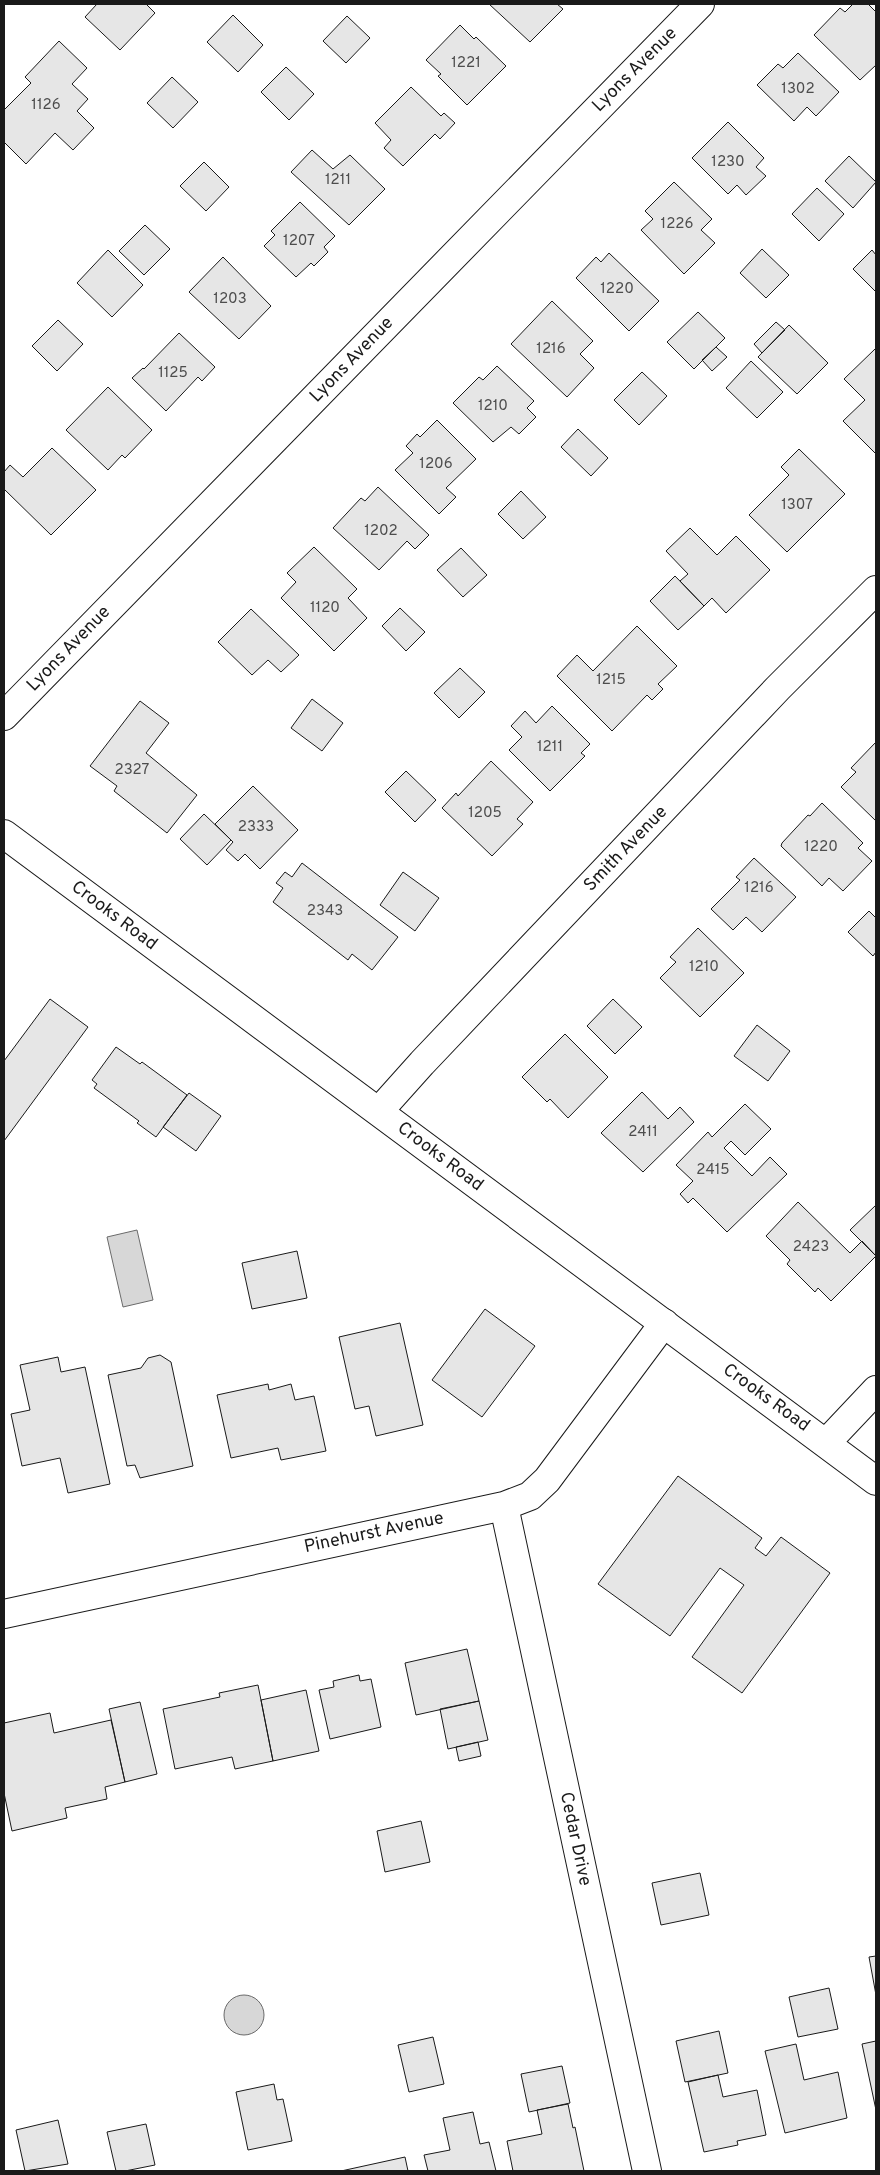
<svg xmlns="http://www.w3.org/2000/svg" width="880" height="2175" font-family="Overpass,sans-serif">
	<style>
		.water { fill: #d7d7d7; stroke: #6a6a6a }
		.building { fill: #e6e6e6; stroke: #1a1a1a }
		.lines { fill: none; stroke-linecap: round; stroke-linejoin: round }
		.minor-casing { stroke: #1a1a1a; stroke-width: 30 }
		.secondary-casing { stroke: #1a1a1a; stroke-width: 30 }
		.minor { stroke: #fff; stroke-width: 28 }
		.secondary { stroke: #fff; stroke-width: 28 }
		.labels { text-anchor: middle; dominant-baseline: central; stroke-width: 4; stroke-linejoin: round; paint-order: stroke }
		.number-label { font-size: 15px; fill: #4d4d4d }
		.street-label { font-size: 18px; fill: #1a1a1a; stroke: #fff }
	</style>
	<rect width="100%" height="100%" fill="#fff"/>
	<path class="water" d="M137,1230L153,1300L123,1307L107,1237Z
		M224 2015a20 20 0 1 1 40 0a20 20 0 1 1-40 0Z"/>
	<path class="building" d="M97,4H146L155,13L120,50L85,17Z
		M489,4H557L563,9L530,42Z
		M853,4H868L876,12V65L860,80L814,35L840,8L845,12Z
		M233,15L263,45L238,72L207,42Z
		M347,16L370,38L346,63L323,41Z
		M460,25L474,39L476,37L506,66L467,105L438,76L441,74L426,60Z
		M59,41L87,68L72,84L88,99L77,111L94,128L73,150L55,133L26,164L4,142V110L31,83L25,77Z
		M798,53L839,92L816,116L807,107L794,121L757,85L778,64L783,68Z
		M286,67L314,94L289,120L261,92Z
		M172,77L198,102L173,128L147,103Z
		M411,87L441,116L444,113L455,123L440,139L435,134L403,166L384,148L391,140L375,123Z
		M728,122L764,158L756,167L766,176L746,195L737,185L728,194L692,158Z
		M312,150L333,169L350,155L385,189L349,225L291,172Z
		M849,156L876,182L853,208L825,181Z
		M204,162L229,187L206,211L180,186Z
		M674,182L712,219L701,230L715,243L684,274L641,230L653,219L645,211Z
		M817,188L844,214L819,241L792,214Z
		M300,202L335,236L324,247L328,252L314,266L311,263L296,277L264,246L275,235L271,231Z
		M145,225L170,249L144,275L119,251Z
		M762,249L789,275L766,298L740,273Z
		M108,250L143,285L112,317L77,283Z
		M872,250L876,255V292L853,269Z
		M609,253L659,301L629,331L576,278L596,257L601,262Z
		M223,257L271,306L239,339L189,292Z
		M552,301L593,341L580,354L594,368L567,397L511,344Z
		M698,312L725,338L694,369L667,342Z
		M58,320L83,344L57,371L32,346Z
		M776,322L785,330L762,353L754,344Z
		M789,325L828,363L797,394L758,357Z
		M179,333L215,367L202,381L198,377L166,411L132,378L143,368L144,369Z
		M716,347L727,357L712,371L702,360Z
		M875,349L876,351V454L843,421L865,400L844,379Z
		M751,361L783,392L757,418L726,388Z
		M497,366L534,401L527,408L536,417L519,434L511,427L493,442L453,403L479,377L483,380Z
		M642,372L667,396L639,425L614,400Z
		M108,387L152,430L125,458L122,455L108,470L66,430Z
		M437,420L476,459L446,488L456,497L439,514L395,470L413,453L406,446L417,434L420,437Z
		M578,429L608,458L591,476L561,447Z
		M52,448L96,490L51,535L4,489V472L10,465L23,477Z
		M799,449L845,494L787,552L749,515L789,475L781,467Z
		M378,487L429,535L415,549L407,541L379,570L333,528L361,498L365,501Z
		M521,491L546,517L523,539L498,514Z
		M690,528L717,555L736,536L770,570L726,613L712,598L704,606L680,581L688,574L666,551Z
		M314,547L357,589L348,598L367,618L334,651L281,598L296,582L287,573Z
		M461,548L487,575L463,597L437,570Z
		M675,576L704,606L678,630L650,601Z
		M400,608L425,632L406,651L382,626Z
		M251,609L299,655L281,672L268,660L252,675L218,642Z
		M637,626L677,666L658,684L663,689L652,700L647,695L612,731L557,676L577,655L593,671Z
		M460,668L485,692L459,718L434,693Z
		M312,699L343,723L322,751L291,728Z
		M140,701L169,723L146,753L197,795L167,833L114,791L117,786L90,766Z
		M552,706L590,744L581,753L585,756L550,791L509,750L522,737L511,726L525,711L536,723Z
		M876,742V821L841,787L856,772L851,768Z
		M491,761L533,802L517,819L523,824L492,856L442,808L456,793L458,796Z
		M406,771L436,800L415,822L385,792Z
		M253,786L298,830L260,869L245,854L238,861L226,850L233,842L215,824Z
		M822,803L863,843L858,848L872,861L843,891L829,878L822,886L781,846L782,843L808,815L810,816Z
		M204,814L231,840L207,865L180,839Z
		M754,858L796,897L762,932L746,917L733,930L711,909L740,880L736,877Z
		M302,863L398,937L372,970L352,954L348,960L273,902L283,888L276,883L285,872L292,877Z
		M403,872L439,898L415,931L380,905Z
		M869,911L876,918V952L873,956L848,932Z
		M698,928L744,973L700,1017L660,978L676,962L670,957Z
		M50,999L88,1027L4,1141V1061Z
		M613,999L642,1027L615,1054L587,1026Z
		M757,1025L790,1051L768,1081L734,1056Z
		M565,1034L608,1077L568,1118L550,1099L547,1102L522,1077Z
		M116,1047L140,1064L142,1062L187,1095L156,1137L137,1123L139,1121L94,1088L97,1084L92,1080Z
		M642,1092L668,1119L680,1107L694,1122L643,1172L601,1133Z
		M189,1093L221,1116L196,1151L163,1127Z
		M745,1104L771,1129L745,1155L731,1141L724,1148L752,1176L770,1157L787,1174L727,1232L693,1198L688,1203L680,1194L693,1181L676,1165L708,1132L712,1137Z
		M798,1202L850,1253L862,1241L876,1256L831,1301L818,1288L815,1292L787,1264L790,1260L766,1236Z
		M876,1205V1256L850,1230Z
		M297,1251L307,1298L252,1309L242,1263Z
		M485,1309L535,1346L482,1417L432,1380Z
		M400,1323L423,1425L376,1436L369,1406L355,1409L339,1337Z
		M160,1355L171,1362L193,1466L140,1478L135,1465L127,1466L108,1375L141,1368L148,1358Z
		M58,1357L61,1372L85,1367L110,1484L68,1493L60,1458L22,1466L11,1414L30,1410L20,1365Z
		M268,1384L269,1390L291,1384L295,1400L314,1396L326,1451L281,1460L278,1448L231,1458L217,1395Z
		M678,1476L762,1538L755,1548L766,1556L781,1537L830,1573L742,1693L692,1657L744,1585L720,1568L670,1636L598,1584Z
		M467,1649L479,1701L416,1715L405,1663Z
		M359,1675L360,1681L371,1679L381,1727L330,1739L319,1690L334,1687L333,1681Z
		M258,1685L273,1761L235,1769L232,1757L175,1769L163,1709L220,1697L219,1693Z
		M306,1690L319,1751L273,1761L261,1700Z
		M479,1701L488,1740L448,1749L440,1709Z
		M140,1702L157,1774L125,1782L109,1709Z
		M50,1713L54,1733L111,1720L125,1782L105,1787L107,1799L65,1808L67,1818L12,1831L4,1793V1723Z
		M478,1742L481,1756L459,1761L456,1747Z
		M421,1821L430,1862L385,1872L377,1831Z
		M700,1873L709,1915L661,1925L652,1883Z
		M876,1956V1995L869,1957Z
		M829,1988L838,2029L798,2037L789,1997Z
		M719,2031L728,2073L685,2082L676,2041Z
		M433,2037L444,2084L409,2092L398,2045Z
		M876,2041V2110L862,2044Z
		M796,2044L804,2080L838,2072L847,2118L785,2133L765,2051Z
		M562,2066L570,2103L529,2112L521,2074Z
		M718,2075L723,2097L757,2090L766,2135L737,2141L738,2145L704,2152L688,2082Z
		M274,2084L277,2100L283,2099L292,2141L248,2150L236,2092Z
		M568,2104L573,2128L575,2127L584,2171H513L507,2141L542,2134L537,2110Z
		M473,2112L480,2144L489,2142L496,2171H428L424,2155L450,2150L443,2118Z
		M58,2120L68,2164L25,2171L16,2130Z
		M146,2124L155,2165L125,2171H116L107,2132Z
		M405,2157L408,2171H341Z"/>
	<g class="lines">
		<defs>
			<path id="minor" d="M4,716L700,4
				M379,1111L422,1063L778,688L876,590
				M827,1442L876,1390
				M504,1506L647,2171
				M4,1614L504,1506L530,1496L547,1480L664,1323"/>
			<path id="secondary" d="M4,834L876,1481"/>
		</defs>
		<use href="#minor" class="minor-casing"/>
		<use href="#secondary" class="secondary-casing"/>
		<use href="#minor" class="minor"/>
		<use href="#secondary" class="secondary"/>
	</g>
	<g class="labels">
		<g class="number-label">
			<text x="466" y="63">1221</text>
			<text x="798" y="89">1302</text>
			<text x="46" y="105">1126</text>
			<text x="728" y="162">1230</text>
			<text x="338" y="180">1211</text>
			<text x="677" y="224">1226</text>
			<text x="299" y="241">1207</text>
			<text x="617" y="289">1220</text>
			<text x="230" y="299">1203</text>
			<text x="551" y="349">1216</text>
			<text x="173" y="373">1125</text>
			<text x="493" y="406">1210</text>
			<text x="436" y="464">1206</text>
			<text x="797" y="505">1307</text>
			<text x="381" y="531">1202</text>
			<text x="325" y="608">1120</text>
			<text x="611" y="680">1215</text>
			<text x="550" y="747">1211</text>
			<text x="132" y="770">2327</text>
			<text x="485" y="813">1205</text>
			<text x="256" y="827">2333</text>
			<text x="821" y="847">1220</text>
			<text x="759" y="888">1216</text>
			<text x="325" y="911">2343</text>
			<text x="704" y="967">1210</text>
			<text x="643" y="1132">2411</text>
			<text x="713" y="1170">2415</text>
			<text x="811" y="1247">2423</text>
		</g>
		<g class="street-label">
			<text transform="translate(635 70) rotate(-45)">Lyons Avenue</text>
			<text transform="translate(352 360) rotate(-46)">Lyons Avenue</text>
			<text transform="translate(69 649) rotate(-46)">Lyons Avenue</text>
			<text transform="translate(626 849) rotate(-46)">Smith Avenue</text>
			<text transform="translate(114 916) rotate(37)">Crooks Road</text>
			<text transform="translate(440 1157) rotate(37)">Crooks Road</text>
			<text transform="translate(766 1398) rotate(36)">Crooks Road</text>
			<text transform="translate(374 1533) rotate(-12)">Pinehurst Avenue</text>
			<text transform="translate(575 1839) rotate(78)">Cedar Drive</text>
		</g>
	</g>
	<rect width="880" height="2175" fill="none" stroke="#1a1a1a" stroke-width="10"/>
</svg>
